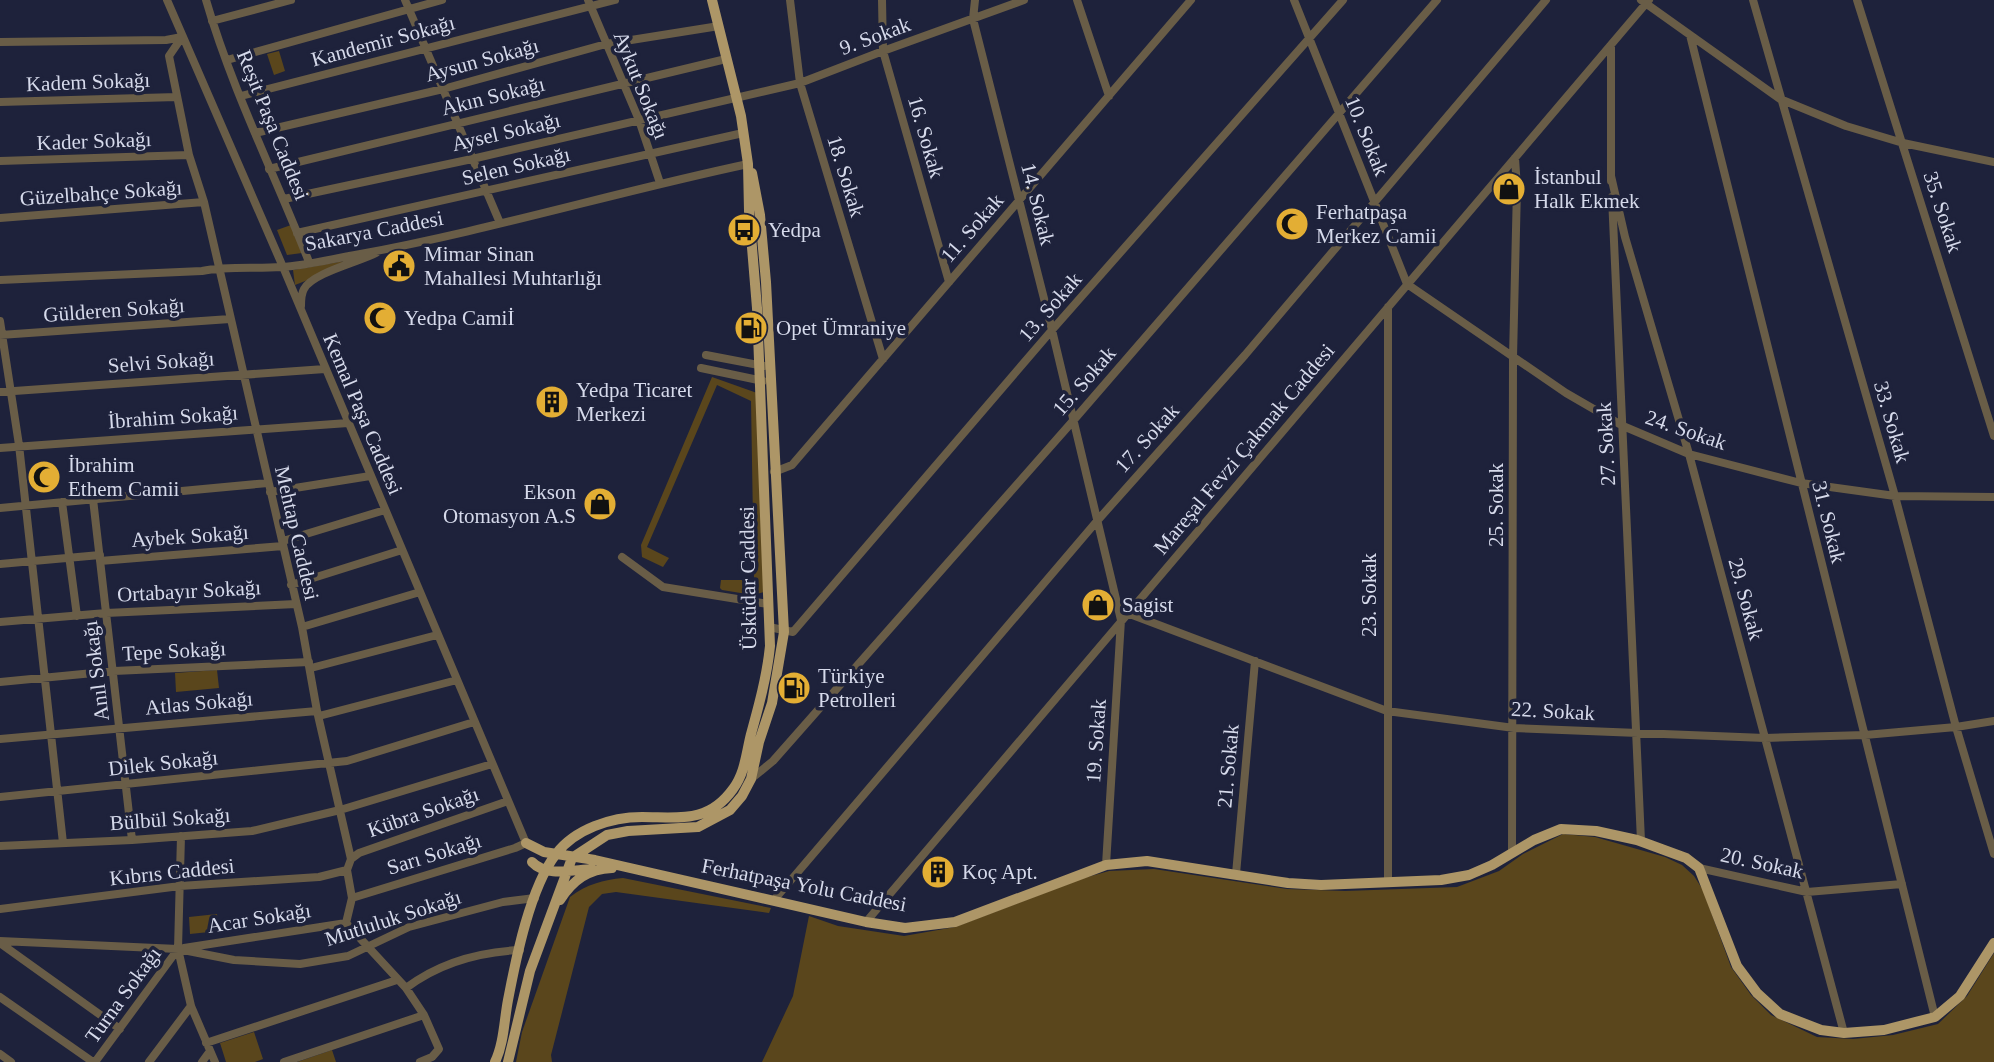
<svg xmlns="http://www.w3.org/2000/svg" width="1994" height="1062" font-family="Georgia,serif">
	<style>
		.green { fill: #5a461c }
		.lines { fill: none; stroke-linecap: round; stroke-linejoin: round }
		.minor { stroke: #695d47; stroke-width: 8 }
		.major { stroke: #ad9667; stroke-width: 10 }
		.labels { text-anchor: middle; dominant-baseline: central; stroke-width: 7; stroke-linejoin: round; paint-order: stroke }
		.street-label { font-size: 21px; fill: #d6daeb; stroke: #1e223b }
		.poi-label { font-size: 21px; fill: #d6daeb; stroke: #1e223b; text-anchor: start }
	</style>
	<rect width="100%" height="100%" fill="#1e223b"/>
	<path class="green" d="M279,51L285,71L274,75L267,54Z
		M291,225L302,253L287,255L277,230Z
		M350,260L351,263L295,285L293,270Z
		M712,377L757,393L764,592L753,595L722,590L720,588L721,580H754L751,401L717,385L647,547L669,558L663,567L642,557L641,545Z
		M217,670L219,688L176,692L175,673Z
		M1563,834L1595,837L1665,857L1682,865L1694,876L1703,890L1731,967L1751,995L1771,1015L1817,1037L1853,1039L1893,1035L1938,1024L1967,996L1994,953V1062H762L793,996L809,916L838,926L904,936L955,927L1084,878L1109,871L1154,869L1287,889L1345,891L1457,887L1499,871L1523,854Z
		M623,878L771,908L769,913L616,892L602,894L589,907L551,1055L552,1062H516L522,1032L570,897C587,884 603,880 623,878Z
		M217,914L219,931L190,934L189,917Z
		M254,1032L263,1059L255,1062H226L220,1043Z
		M332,1050L336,1062H297Z"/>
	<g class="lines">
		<path class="minor" d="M167,0L283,267L526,843L515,848L352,898
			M206,0C232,90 275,175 309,262
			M405,0L500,223
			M588,0L639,120L660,183
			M790,0L800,83L883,359
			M882,0L883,51L949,282
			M975,0L973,19L1052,330L1121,620L1106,865
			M1077,0L1109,96
			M1294,0L1407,284L1566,393L1623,426L1689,454L1801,483L1895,496L1994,497
			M1641,0L1780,99L1846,126L1903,143L1994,162
			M1753,0L1895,496L1956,727L1994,854
			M1857,0L1994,436
			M212,21L291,0
			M1690,35L1935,1017
			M182,37L169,56L189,155L204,202L302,627L317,711L351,859L347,870L352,898L346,923L406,988L424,1015L439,1049L432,1057L420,1062
			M0,42L166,40L182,37
			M1611,45V181
			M227,60L442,0
			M241,96L615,0
			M0,102L177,97
			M255,133L443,89L606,44L719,26
			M0,161L189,155
			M269,169L726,59
			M1611,176L1625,237L1689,454L1844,1033
			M1612,197L1641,841
			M284,199L472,159L800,83L883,51L1024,0
			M0,218L204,202
			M297,233L743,133
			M0,280L202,271C228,266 255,269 281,267C306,266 331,259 355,255C487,231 616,192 748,164
			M301,306C301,301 301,294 304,289C312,273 359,262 376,253
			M1388,307V883
			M0,321L19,445L63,843
			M0,335L230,319
			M706,355L764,366
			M701,368L763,381
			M0,392L325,369
			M0,448L348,423
			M774,472L792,465L1191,0
			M270,492L370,476
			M93,499L132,840
			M62,502L77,616
			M0,508L268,483
			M283,541L385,510
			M622,557L663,587L768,604
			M100,561L283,546
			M0,564L100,555
			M291,585L402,550
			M1127,613L1387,711L1514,728L1765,738L1865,735L1956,727L1994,721
			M0,622L106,613L296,604
			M302,627L420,592
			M769,627L793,632L1052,330L1343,0
			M311,668L437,635
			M0,682L114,671L309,662
			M319,716L457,680
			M0,739L317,711
			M751,779L773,761L1072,422L1437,0
			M0,797L347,761L474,722
			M181,836L178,949L191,1006L215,1062
			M0,846L132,840L252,831L340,810L492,764
			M1512,852L1513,357L1517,188L1515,158
			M351,859L359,853L508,801
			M1699,868L1807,892L1902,884
			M1236,874L1255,661
			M774,900L1097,521L1245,355L1546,0
			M0,909L180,886L319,877L347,870
			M866,922L1649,0
			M0,941L178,949L234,960L300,964L348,956L409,927L503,902L535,898
			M0,943L120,1029
			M184,948L346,923
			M406,988C439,963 478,952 520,950
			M0,997L93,1062
			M206,1043L397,980
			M0,1054L11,1062
			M95,1062L178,949
			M149,1062L191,1006
			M202,1062L210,1051
			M284,1062L424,1015"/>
		<path class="major" d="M526,843L544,852L595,860L866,922L905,928L955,922L1106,865L1147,861L1288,883L1321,885L1441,880L1469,875L1492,865L1534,840L1561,829L1596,831L1637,840L1686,858L1699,868L1737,966L1757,993L1780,1014L1821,1030L1844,1033L1884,1030L1935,1017L1960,996L1994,943
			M532,862C546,877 572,870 592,869
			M560,900C573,880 588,869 612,868
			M495,1062C504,1043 504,1021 508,1000C516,958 530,888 556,854C575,829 611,817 642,817C678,817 708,824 733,789C745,773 746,754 751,734C759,705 767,676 770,646L757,308L749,211L748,164L741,116L712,0
			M508,1062L530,971L572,858L607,835L628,831L698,827L730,810L742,796L751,779L759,742L772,703L784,632L766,282L760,215L752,173"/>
	</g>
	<defs>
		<symbol id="shop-disc" viewBox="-11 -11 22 22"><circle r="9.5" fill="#e3ae34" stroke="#1e223b"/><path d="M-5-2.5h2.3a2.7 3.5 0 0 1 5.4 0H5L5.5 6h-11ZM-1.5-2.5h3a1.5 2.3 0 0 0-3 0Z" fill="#111"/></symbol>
		<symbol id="mosque-disc" viewBox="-11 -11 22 22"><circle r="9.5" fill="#e3ae34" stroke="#1e223b"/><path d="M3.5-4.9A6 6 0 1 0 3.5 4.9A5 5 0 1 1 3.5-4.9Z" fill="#111"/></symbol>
		<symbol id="bus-disc" viewBox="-11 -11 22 22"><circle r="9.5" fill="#e3ae34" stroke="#1e223b"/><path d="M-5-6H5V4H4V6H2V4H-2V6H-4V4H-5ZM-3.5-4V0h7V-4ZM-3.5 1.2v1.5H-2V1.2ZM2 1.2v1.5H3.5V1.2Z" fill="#111"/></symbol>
		<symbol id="civic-disc" viewBox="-11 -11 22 22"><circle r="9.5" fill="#e3ae34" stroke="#1e223b"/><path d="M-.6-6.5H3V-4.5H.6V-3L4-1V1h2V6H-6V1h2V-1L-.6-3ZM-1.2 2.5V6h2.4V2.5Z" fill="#111"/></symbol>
		<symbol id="fuel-disc" viewBox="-11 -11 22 22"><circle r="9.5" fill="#e3ae34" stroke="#1e223b"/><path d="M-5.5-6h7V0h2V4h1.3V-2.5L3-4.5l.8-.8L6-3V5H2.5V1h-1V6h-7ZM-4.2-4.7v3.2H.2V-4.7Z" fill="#111"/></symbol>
		<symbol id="building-disc" viewBox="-11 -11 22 22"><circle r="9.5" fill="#e3ae34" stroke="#1e223b"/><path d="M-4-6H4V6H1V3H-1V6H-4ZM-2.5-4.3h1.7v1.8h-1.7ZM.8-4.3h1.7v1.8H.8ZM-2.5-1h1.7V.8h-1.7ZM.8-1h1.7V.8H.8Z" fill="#111"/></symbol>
	</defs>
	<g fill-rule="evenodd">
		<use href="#shop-disc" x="1490" y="170" width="38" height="38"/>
		<use href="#mosque-disc" x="1273" y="205" width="38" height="38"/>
		<use href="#bus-disc" x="725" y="211" width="38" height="38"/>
		<use href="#civic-disc" x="380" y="247" width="38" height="38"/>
		<use href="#mosque-disc" x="361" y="299" width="38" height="38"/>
		<use href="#fuel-disc" x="732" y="309" width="38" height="38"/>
		<use href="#building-disc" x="533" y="383" width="38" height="38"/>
		<use href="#mosque-disc" x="25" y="458" width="38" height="38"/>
		<use href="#shop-disc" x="581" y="485" width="38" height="38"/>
		<use href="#shop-disc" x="1079" y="586" width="38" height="38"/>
		<use href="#fuel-disc" x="775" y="669" width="38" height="38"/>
		<use href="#building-disc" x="919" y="853" width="38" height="38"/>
	</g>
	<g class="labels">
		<g class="street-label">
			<text transform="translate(875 36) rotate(-20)">9. Sokak</text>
			<text transform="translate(383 41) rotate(-15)">Kandemir Sokağı</text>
			<text transform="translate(482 60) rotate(-15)">Aysun Sokağı</text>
			<text transform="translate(88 82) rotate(-2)">Kadem Sokağı</text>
			<text transform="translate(641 85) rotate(68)">Aykut Sokağı</text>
			<text transform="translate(493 96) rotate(-14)">Akın Sokağı</text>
			<text transform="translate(273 125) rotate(68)">Reşit Paşa Caddesi</text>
			<text transform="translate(506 132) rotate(-13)">Aysel Sokağı</text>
			<text transform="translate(1367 136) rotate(68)">10. Sokak</text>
			<text transform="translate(926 137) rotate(74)">16. Sokak</text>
			<text transform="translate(94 141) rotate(-2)">Kader Sokağı</text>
			<text transform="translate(516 166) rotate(-13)">Selen Sokağı</text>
			<text transform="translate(846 176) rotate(73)">18. Sokak</text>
			<text transform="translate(101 193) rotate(-4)">Güzelbahçe Sokağı</text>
			<text transform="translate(1038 204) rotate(76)">14. Sokak</text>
			<text transform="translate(1943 212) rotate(72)">35. Sokak</text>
			<text transform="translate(972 228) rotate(-49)">11. Sokak</text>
			<text transform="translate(374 231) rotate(-11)">Sakarya Caddesi</text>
			<text transform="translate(1050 307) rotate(-49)">13. Sokak</text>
			<text transform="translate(114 310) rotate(-4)">Gülderen Sokağı</text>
			<text transform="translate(161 362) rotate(-4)">Selvi Sokağı</text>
			<text transform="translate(1084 381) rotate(-49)">15. Sokak</text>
			<text transform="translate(363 414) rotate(67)">Kemal Paşa Caddesi</text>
			<text transform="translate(173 417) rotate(-4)">İbrahim Sokağı</text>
			<text transform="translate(1892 422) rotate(74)">33. Sokak</text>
			<text transform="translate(1686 430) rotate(19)">24. Sokak</text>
			<text transform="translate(1147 438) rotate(-48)">17. Sokak</text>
			<text transform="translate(1606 444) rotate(-93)">27. Sokak</text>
			<text transform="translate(1244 449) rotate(-50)">Mareşal Fevzi Çakmak Caddesi</text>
			<text transform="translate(1496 505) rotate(-90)">25. Sokak</text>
			<text transform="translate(1829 522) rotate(76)">31. Sokak</text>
			<text transform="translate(297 533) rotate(77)">Mehtap Caddesi</text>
			<text transform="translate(190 536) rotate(-4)">Aybek Sokağı</text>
			<text transform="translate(748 578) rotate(-91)">Üsküdar Caddesi</text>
			<text transform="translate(189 591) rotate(-3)">Ortabayır Sokağı</text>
			<text transform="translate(1369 595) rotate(-90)">23. Sokak</text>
			<text transform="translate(1746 599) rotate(75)">29. Sokak</text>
			<text transform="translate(174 651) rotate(-3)">Tepe Sokağı</text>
			<text transform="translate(96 671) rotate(-97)">Anıl Sokağı</text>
			<text transform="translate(199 703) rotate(-5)">Atlas Sokağı</text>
			<text transform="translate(1553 711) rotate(3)">22. Sokak</text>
			<text transform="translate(1096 741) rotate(-86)">19. Sokak</text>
			<text transform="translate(163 763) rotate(-6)">Dilek Sokağı</text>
			<text transform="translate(1228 766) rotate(-85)">21. Sokak</text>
			<text transform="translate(423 812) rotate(-19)">Kübra Sokağı</text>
			<text transform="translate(170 819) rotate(-4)">Bülbül Sokağı</text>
			<text transform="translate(434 854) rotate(-17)">Sarı Sokağı</text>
			<text transform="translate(1762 863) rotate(12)">20. Sokak</text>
			<text transform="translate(172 872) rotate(-6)">Kıbrıs Caddesi</text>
			<text transform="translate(804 885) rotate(11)">Ferhatpaşa Yolu Caddesi</text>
			<text transform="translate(259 918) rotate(-9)">Acar Sokağı</text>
			<text transform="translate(393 918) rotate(-18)">Mutluluk Sokağı</text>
			<text transform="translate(123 995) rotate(-54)">Turna Sokağı</text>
		</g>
		<g class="poi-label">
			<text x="1534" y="177">İstanbul<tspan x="1534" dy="24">Halk Ekmek</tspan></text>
			<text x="1316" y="212">Ferhatpaşa<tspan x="1316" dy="24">Merkez Camii</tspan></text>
			<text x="768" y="230">Yedpa</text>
			<text x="424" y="254">Mimar Sinan<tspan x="424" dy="24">Mahallesi Muhtarlığı</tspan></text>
			<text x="404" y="318">Yedpa Camiİ</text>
			<text x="776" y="328">Opet Ümraniye</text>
			<text x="576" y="390">Yedpa Ticaret<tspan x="576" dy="24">Merkezi</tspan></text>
			<text x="68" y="465">İbrahim<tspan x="68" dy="24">Ethem Camii</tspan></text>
			<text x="576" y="492" text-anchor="end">Ekson<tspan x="576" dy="24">Otomasyon A.S</tspan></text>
			<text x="1122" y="605">Sagist</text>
			<text x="818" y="676">Türkiye<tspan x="818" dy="24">Petrolleri</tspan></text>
			<text x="962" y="872">Koç Apt.</text>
		</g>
	</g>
</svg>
